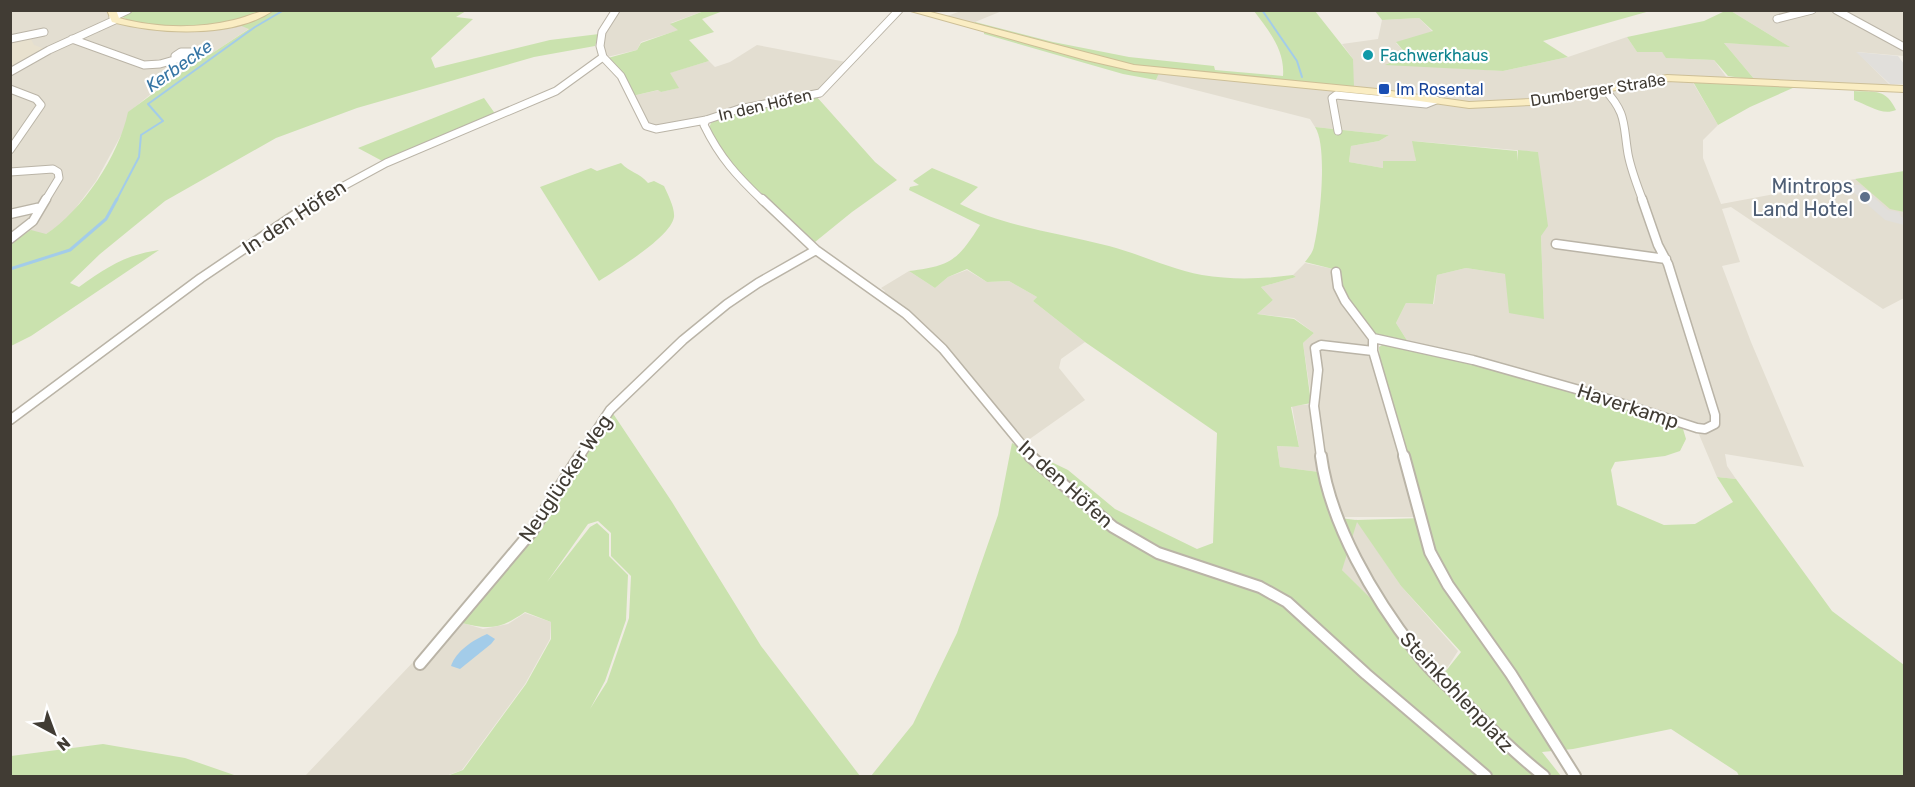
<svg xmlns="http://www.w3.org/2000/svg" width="1915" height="787" font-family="Rubik,sans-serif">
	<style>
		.residential { fill: #e3ded1 }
		.education { fill: #e8e1ce }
		.green { fill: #cae2ae; fill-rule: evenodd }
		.parking { fill: #e1dfdb }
		.water { fill: #a3cce9 }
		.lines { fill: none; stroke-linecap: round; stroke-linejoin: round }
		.stream-far1 { stroke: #a3cce9; stroke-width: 2 }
		.stream { stroke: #a3cce9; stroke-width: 3 }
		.street-far2-casing { stroke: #bab4a7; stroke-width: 9 }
		.street-far1-casing { stroke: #bab4a7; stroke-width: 11 }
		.street-casing { stroke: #bab4a7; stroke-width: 14 }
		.secondary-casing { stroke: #cdbf96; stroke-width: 2 }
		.street-far2 { stroke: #fff; stroke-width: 7 }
		.street-far1 { stroke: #fff; stroke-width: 8 }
		.street { stroke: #fff; stroke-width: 10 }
		.secondary { fill: #faedc3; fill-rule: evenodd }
		.culture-dot { fill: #0f9aa8; stroke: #fff; stroke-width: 2 }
		.transit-dot { fill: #1a4fb4; stroke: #fff; stroke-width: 2 }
		.service-dot { fill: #5c6f8a; stroke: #fff; stroke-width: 2 }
		.labels { text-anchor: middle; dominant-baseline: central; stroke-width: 4.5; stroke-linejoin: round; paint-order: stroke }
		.far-culture-label { font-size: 16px; fill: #0d838f; stroke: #fff; text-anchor: start }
		.far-transit-label { font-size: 16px; fill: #164399; stroke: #fff; text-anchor: start }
		.far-street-label { font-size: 16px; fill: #413c34; stroke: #fff }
		.far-water-label { font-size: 18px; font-style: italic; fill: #3675a4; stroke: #fff }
		.service-label { font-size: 20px; fill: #4e5e75; stroke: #fff; text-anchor: end }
		.street-label { font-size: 20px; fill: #413c34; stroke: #fff }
	</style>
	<rect width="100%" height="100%" fill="#f0ece3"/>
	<path class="residential" d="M11,11H125L107,19L118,24L150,30L239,25L250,28L214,52L180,68L185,71L157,89L129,112L125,128L96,181L72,213L61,224L46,234L11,243Z
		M619,11H704L671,23L679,30L641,42L637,50L607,57L603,44L606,33L610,22Z
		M961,11H1002L975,22L974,24L947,16Z
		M1731,11H1904V56L1857,52L1892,87L1755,80L1724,43L1788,46Z
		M1419,18L1433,32L1396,43L1407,54L1387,64L1503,71L1568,57L1627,37L1637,52H1662L1667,58L1714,60L1730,82L1692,81L1718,125L1703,140V158L1721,204L1855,179L1890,208L1904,212V298L1883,309L1731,207L1722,209L1740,262L1722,266L1751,342L1804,467L1725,454L1727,466L1736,479L1717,477L1695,425L1408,342L1396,323L1406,303L1434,304L1437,275L1466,268L1505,274L1544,319L1538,152L1413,141L1416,161H1383V168L1349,162L1351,146L1379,141L1389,135L1315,127L1310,119L1156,80L1160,71L1353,87V59L1342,44L1378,39L1382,20Z
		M757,45L846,62L819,90L667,126H649L632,96L659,90L661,92L678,88L669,73L709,61L715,67L730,62Z
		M1305,263L1333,269L1335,291L1366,336L1419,517H1332L1319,472L1280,467L1277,446L1299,447L1292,406L1312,404L1303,343L1314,333L1294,318L1257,314L1273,300L1261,287L1296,277L1293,275Z
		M967,270L987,282L1009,281L1037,297L1033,301L1085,342L1061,359L1059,368L1085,400L1024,443L955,357L911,312L883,293L885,291L881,288L909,271L935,288L948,277Z
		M1356,519L1401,586L1458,651L1444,673L1341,569Z
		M525,613L551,622L550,639L525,684L462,770L446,776H305L453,620L483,629L508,624Z"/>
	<path class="education" d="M30,37L34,45L45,49L11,68L10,40Z"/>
	<path class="green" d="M131,10L267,11C233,26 152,34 120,16Z
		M275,11H466L456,17L473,19L431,58L435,68L550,40L599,34L595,46L534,57L357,108L276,138L165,201L100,254L70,283L79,287C107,267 125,255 159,250L31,336L11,346V243L31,230L46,234C83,210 119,155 128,112L184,71L179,69L214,52L249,29L239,25Z
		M704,11H723L702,19L714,32L689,40L709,61L670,73L679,88L661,92L658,90L632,96L625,76L608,58L637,50L641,43L678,30L670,24Z
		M1254,11H1315L1353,59L1354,87L1134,67L974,24L975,22L1053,42L1129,57L1214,66L1215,70L1283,76C1285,50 1269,31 1254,11Z
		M1375,11H1650L1543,41L1568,57L1503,71L1385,65L1407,55L1396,42L1433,31L1419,18L1382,20Z
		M1725,11H1731L1790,47L1724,43L1755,80L1728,76L1714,60L1666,58L1662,52H1637L1627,37L1704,21Z
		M984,29L1088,58L1160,71L1156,80L1123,74L984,34Z
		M1692,80L1792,86L1795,87L1750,107L1718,125Z
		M1854,91C1876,92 1886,89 1896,110C1882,116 1868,105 1854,100Z
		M816,96L875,162L897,180L852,212L815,242L728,163L709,128L711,123L722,116Z
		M484,98L496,115L386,163L358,148Z
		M1315,127L1389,135L1379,141L1351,146L1349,162L1383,168V161H1416L1412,141L1517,151V161L1518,150L1538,152L1548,226L1541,236L1544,319L1509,313L1505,274L1466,268L1437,275L1433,304L1406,303L1396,323L1408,342C1398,340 1385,339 1376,334C1358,323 1342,289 1337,270L1305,262C1309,257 1313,252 1314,246C1320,222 1328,146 1315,127Z
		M621,163C630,173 639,172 648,183L654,181L664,186C668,195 675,208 674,217C671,237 616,270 599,281L540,187L591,168L597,171Z
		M932,168L978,187L960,204C1006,227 1059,233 1109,246C1140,254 1170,269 1202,275C1232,280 1262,279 1293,275L1296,277L1261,287L1273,300L1257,314L1294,319L1314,333L1303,343L1311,403L1291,407L1299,447L1277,446L1280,467L1319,472L1331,517L1356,520L1425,518L1380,360L1379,347L1387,342C1487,366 1586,393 1683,429L1686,439L1680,451L1665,456L1615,462L1611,470L1617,505L1664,525L1695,524L1733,502L1717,477L1736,479L1832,611L1904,665V776H1739L1737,772L1671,729L1573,749L1542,752L1561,776H871L913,724L957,633L998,515L1012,443L1068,470L1115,509L1197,549L1213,543L1217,433L1085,342L1033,301L1037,297L1009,281L987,282L967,269L948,277L935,288L909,271C951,266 958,260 980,225L909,190L910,187L919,185L913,181ZM1357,522L1401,586L1461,652L1445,672L1342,570Z
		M1904,171V212L1890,209L1855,179Z
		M612,412L672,502L761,646L860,776H447L463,770L526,684L551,639V622L525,612C499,630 488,630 459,622L502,573ZM598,521L611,533V556L631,576L629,618L607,682L590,709L605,681L626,620L628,575L609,556V534L597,523L590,527L547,582L588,524Z
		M103,744L185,758L237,776H11V756Z"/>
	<path class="parking" d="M1856,52L1898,56L1904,64V84H1890Z
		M1845,185H1860L1888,210L1899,212L1901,217L1904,218V214V225L1885,220Z"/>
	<path class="water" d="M487,634L495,639L491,644L460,669L451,666C456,651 473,640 487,634Z"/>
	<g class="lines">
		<path class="stream-far1" d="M1262,10L1297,61L1302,77
			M116,201L139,157L141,135L163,121L148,104L255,27L284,10"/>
		<path class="stream" d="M10,269L70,250L106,219L117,199"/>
		<defs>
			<path id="street-far2" d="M616,10L602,32L600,46L603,57L621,76L646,126L656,129L706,120L739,109L820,93L899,10
				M1836,10L1904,47
				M113,17L128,10
				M1777,19L1812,10
				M10,39L44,32
				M72,39L144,65L160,64L188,56L191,52H181L175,56L176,59
				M10,72L49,50L115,20
				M10,89L36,99L41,105L10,150
				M1604,89C1627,113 1623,124 1628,154C1631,170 1637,185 1643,201
				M706,120L704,125C720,158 737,176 763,201
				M1338,131L1332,98L1336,95L1426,104L1436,100
				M10,172L53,169L58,172L59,178L45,201
				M316,201L386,163L556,91L603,57"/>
			<path id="street-far1" d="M762,199L816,250L906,314L943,349L1032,457
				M10,214L41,207
				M10,239L33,221L46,199
				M1556,244L1666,259
				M1336,272L1338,287L1345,301L1373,338V351L1404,457
				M1373,338L1473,360L1583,391L1697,428L1705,429L1715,424V415L1668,264L1658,245L1642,199
				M10,420L201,278L318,199
				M579,457L610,410L683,340L727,304L758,283L816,250
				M1321,457L1314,406L1318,370L1315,348L1321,345L1373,351"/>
			<path id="street" d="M1030,456L1113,527L1158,553L1260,587L1287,602L1366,674L1486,776
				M1321,456C1330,524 1374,598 1416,652C1430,671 1450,687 1467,705C1492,730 1516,754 1544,776
				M1404,456L1430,552L1448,585L1511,674L1575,776
				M420,664L532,531L580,456"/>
			<path id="secondary" d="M107,10H116L119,18C156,28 196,29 234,20C248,17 259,10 274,10C233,39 158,34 112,22Z
				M907,10H923L1134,65L1377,89L1469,102L1531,99L1667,75L1904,86V92L1667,81L1531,105L1469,108L1377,95L1134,71L1086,60Z"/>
		</defs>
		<use href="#street-far2" class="street-far2-casing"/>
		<use href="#street-far1" class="street-far1-casing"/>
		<use href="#street" class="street-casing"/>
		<use href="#secondary" class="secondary-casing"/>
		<use href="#street-far2" class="street-far2"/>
		<use href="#street-far1" class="street-far1"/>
		<use href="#street" class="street"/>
		<use href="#secondary" class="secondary"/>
	</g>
	<circle class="culture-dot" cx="1368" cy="55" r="6"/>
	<rect class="transit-dot" x="1378" y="83" width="12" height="12" rx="3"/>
	<circle class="service-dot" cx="1865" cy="197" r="6"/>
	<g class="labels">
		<g class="far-culture-label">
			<text x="1380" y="55">Fachwerkhaus</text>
		</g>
		<g class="far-transit-label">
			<text x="1396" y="89">Im Rosental</text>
		</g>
		<g class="far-street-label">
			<text transform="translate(1598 90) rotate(-9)">Dumberger Straße</text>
			<text transform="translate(765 105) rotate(-13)">In den Höfen</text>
		</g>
		<g class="far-water-label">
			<text transform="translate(179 66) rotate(-35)">Kerbecke</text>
		</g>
		<g class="service-label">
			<text x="1853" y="186">Mintrops<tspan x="1853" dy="23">Land Hotel</tspan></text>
		</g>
		<g class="street-label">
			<text transform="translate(294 217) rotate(-33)">In den Höfen</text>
			<text transform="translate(1628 406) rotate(18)">Haverkamp</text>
			<text transform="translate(565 478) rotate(-56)">Neuglücker Weg</text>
			<text transform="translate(1066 484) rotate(42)">In den Höfen</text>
			<text transform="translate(1457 692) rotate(47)">Steinkohlenplatz</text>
		</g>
	</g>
	<rect width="1915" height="787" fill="none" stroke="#413c34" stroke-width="24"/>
	<g transform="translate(54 733) rotate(139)" stroke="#ffffff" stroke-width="4.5" paint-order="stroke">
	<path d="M0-4.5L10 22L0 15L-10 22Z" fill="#413c34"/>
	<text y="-9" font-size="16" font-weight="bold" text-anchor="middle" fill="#413c34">N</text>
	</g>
</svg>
